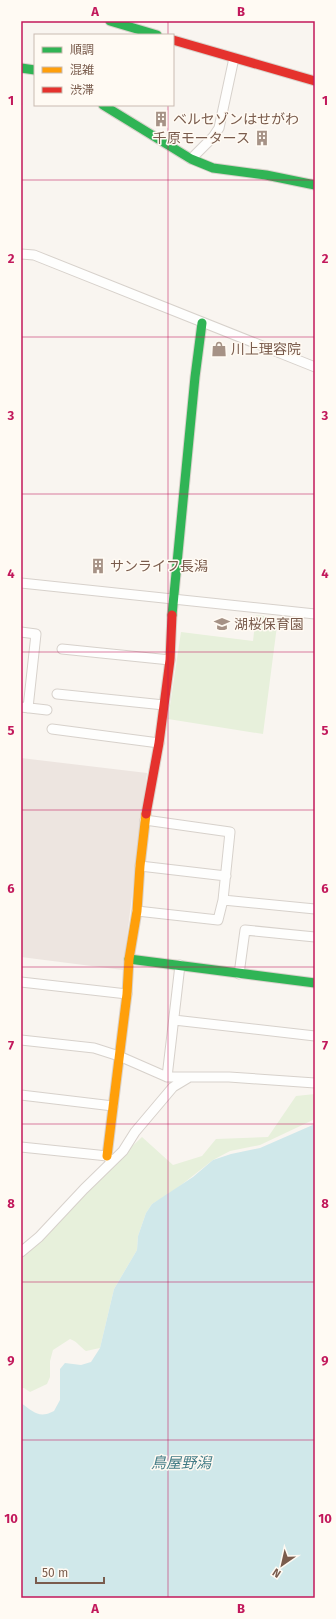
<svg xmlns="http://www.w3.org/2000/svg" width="336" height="1619" font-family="'Fira Sans','Noto Sans JP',sans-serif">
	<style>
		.industrial { fill: #ede5e0 }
		.green { fill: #e7f0db }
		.water { fill: #d0e8ea }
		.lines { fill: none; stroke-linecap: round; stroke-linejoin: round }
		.street-casing { stroke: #d7d1cb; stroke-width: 11 }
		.fast-casing { stroke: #d9d2cb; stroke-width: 11 }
		.slow-casing { stroke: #d9d2cb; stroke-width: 11 }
		.jam-casing { stroke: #d9d2cb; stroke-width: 11 }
		.street { stroke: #fefefd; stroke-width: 9 }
		.fast { stroke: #30b455; stroke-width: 9 }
		.slow { stroke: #ff9f0a; stroke-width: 9 }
		.jam { stroke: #e5322d; stroke-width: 9 }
		.grid { fill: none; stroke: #c2185b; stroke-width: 1; stroke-opacity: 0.55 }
		.labels { text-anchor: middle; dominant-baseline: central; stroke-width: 3; stroke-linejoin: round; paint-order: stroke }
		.poi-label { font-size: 14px; fill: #7a5c4d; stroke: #fffaf3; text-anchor: start }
		.water-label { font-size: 15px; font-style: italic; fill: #437c86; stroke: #fffaf3 }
		.neatline { fill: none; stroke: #c2185b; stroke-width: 1.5 }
		.grid-label { font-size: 13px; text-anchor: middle; font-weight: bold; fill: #c2185b }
	</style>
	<rect width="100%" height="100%" fill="#f9f5f0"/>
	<path class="industrial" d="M21,758L147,773L123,970L21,957Z"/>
	<path class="green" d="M256,615L278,618L263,734L168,719L181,632L253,641Z
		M315,1094V1119L260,1145L230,1151L213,1160L171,1193L152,1204L146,1213L138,1236L137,1250L114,1289L100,1348L86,1351C80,1347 78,1342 70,1339L53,1350L50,1361V1377L47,1384L30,1392L24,1388H21V1257L38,1243L81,1194L142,1137L173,1165L202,1156L216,1139L268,1137L296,1096Z"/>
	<path class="water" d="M315,1124V1598H21V1403C34,1412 39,1419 54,1411L60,1400V1369L65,1363L81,1365L91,1362L100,1348L114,1289L137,1250L138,1236L146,1213L152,1204L193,1177L213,1160L231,1154L260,1148Z"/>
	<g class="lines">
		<defs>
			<path id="street" d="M191,159L213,137L219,128L234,58
				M21,254L34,255L315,367
				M21,583L315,614
				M21,632L36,634L28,708
				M62,649L170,660
				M57,694L164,705
				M21,707L47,710
				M52,729L159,743
				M140,866L226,876
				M223,900L315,909
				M137,911L218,920L223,900L230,832L145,820
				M239,974L245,930L315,937
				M21,982L127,994
				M174,1020L315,1036
				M21,1040L94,1048L119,1056L167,1077H229L315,1083
				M167,1077L180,965
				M21,1095L113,1106
				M21,1147L98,1155L107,1156L111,1161
				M21,1252L39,1237L84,1189L123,1151L135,1132L173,1087L188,1078"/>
			<path id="fast" d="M110,21L157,35
				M21,68L35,70
				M103,105L191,159L213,168L266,175L315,185
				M172,615L195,377L202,323
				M129,959L315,983"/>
			<path id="slow" d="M107,1156L127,994L129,959L137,911L140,866L146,814"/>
			<path id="jam" d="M173,40L315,81
				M146,814L159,743L170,660L172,615"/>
		</defs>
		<use href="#street" class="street-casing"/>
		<use href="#fast" class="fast-casing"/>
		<use href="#slow" class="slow-casing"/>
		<use href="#jam" class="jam-casing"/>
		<use href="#street" class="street"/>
		<use href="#fast" class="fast"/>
		<use href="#slow" class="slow"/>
		<use href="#jam" class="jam"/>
	</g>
	<path class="grid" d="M168,21V35M168,105V1598M21,180H315M21,337H315M21,494H315M21,652H315M21,810H315M21,967H315M21,1124H315M21,1282H315M21,1440H315"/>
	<defs>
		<symbol id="building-bare" viewBox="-9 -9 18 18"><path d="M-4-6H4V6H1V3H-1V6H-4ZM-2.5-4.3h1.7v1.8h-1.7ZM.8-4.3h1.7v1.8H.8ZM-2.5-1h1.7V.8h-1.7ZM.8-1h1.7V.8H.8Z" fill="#a69286" stroke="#fffaf3" stroke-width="2.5" paint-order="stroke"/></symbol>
		<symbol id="shop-bare" viewBox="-9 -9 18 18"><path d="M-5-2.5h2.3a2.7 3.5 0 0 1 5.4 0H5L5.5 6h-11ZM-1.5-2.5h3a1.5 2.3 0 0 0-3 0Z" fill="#a69286" stroke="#fffaf3" stroke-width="2.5" paint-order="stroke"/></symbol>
		<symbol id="school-bare" viewBox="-9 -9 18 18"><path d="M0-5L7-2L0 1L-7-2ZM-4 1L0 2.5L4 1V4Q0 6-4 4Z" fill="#a69286" stroke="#fffaf3" stroke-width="2.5" paint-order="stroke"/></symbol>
	</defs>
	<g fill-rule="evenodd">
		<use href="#building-bare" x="150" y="108" width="22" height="22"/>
		<use href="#building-bare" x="251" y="127" width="22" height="22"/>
		<use href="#shop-bare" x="208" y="338" width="22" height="22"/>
		<use href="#building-bare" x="87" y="555" width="22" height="22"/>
		<use href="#school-bare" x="211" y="613" width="22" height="22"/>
	</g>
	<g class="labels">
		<g class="poi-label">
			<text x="173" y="119">ベルセゾンはせがわ</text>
			<text x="250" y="138" text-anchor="end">千原モータース</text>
			<text x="231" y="349">川上理容院</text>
			<text x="110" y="566">サンライフ長潟</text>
			<text x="234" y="624">湖桜保育園</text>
		</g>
		<g class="water-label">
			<text x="181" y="1463">鳥屋野潟</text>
		</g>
	</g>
	<rect width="336" height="1619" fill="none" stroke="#fffaf3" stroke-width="44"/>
	<rect x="34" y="34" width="140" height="72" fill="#fffaf3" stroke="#cabbb1"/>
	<rect x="42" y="47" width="20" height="6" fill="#30b455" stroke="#cabbb1"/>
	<text x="70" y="54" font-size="12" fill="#7a5c4d">順調</text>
	<rect x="42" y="67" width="20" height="6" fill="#ff9f0a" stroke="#cabbb1"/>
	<text x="70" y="74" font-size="12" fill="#7a5c4d">混雑</text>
	<rect x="42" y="87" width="20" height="6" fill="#e5322d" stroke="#cabbb1"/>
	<text x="70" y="94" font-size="12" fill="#7a5c4d">渋滞</text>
	<g transform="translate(282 1565) rotate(214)" stroke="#fffaf3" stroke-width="3" paint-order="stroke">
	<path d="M0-3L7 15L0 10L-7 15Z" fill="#7a5c4d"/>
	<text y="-6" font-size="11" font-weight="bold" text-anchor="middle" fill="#7a5c4d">N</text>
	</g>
	<path d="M36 1577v6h68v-6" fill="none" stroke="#7a5c4d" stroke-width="2"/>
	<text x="42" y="1577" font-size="12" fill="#7a5c4d" stroke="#fffaf3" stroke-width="3" paint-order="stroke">50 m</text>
	<rect x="22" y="22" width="292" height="1575" class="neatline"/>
	<g class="grid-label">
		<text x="95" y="16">A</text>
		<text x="241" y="16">B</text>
		<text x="11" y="105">1</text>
		<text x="325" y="105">1</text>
		<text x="11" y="263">2</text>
		<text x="325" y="263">2</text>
		<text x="11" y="420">3</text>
		<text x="325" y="420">3</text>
		<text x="11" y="578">4</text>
		<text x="325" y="578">4</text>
		<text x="11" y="735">5</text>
		<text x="325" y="735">5</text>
		<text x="11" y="893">6</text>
		<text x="325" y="893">6</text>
		<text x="11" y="1050">7</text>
		<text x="325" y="1050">7</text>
		<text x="11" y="1208">8</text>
		<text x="325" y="1208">8</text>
		<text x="11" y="1365">9</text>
		<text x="325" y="1365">9</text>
		<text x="11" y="1523">10</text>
		<text x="325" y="1523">10</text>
		<text x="95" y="1613">A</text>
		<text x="241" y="1613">B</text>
	</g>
</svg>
